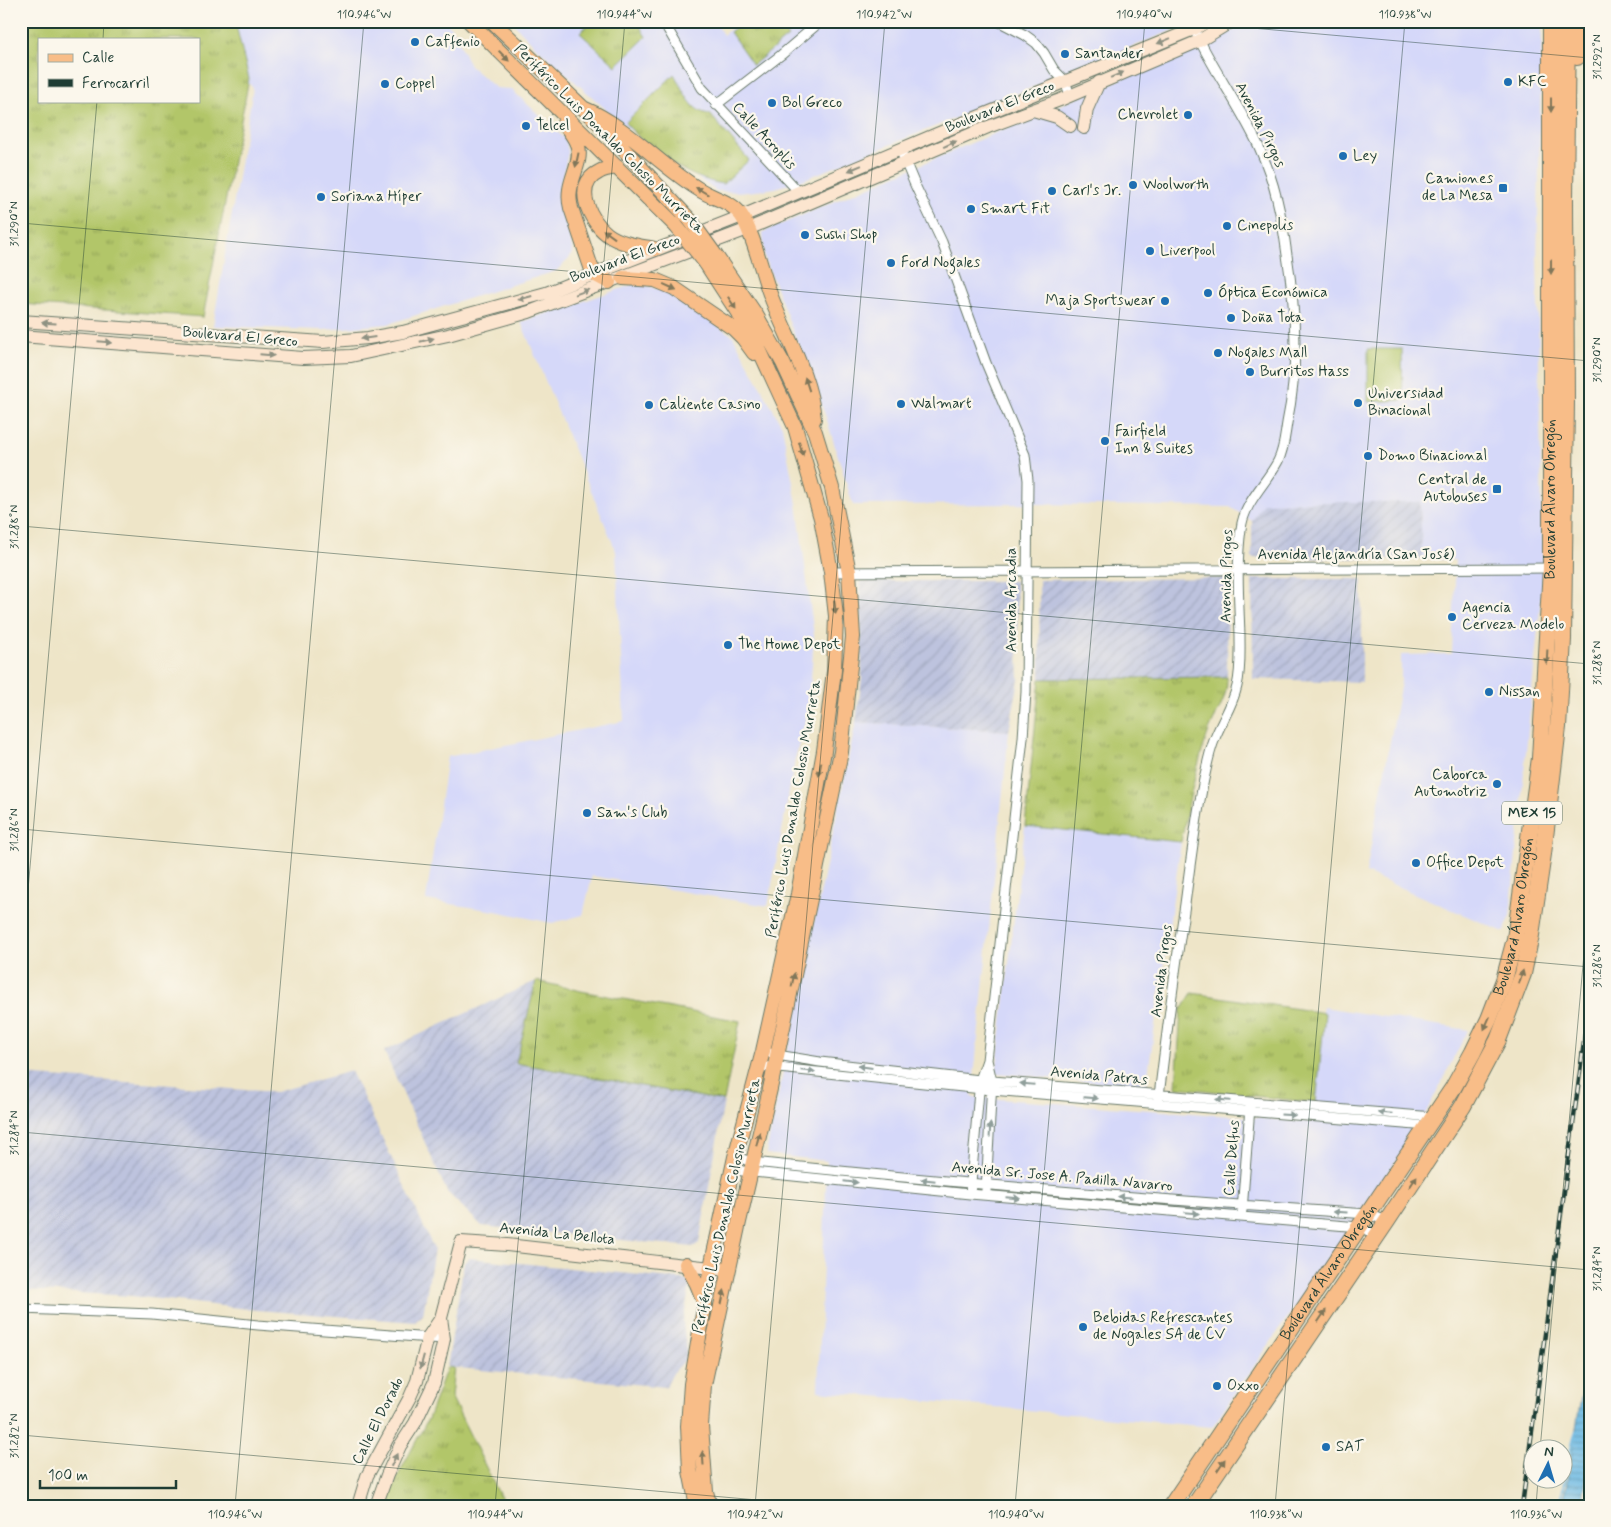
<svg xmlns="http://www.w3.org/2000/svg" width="1611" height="1527" font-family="Mynerve,sans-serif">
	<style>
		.built { fill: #d5d8f9 }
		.industrial { fill: url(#industrial-furrows) }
		.grass { fill: url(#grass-tufts); stroke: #68824e; fill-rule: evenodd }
		.pitch { fill: #b2c669; stroke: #68824e }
		.water { fill: url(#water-rules); stroke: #447a8c }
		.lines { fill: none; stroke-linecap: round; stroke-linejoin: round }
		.stream { stroke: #69b8e3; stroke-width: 2.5 }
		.street-casing { stroke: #677868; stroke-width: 11 }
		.secondary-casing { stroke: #677868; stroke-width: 14 }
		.primary-casing { stroke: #677868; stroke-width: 16 }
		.highway-casing { stroke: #677868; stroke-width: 18 }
		.street { stroke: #fff; stroke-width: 9 }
		.secondary { stroke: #fce5cf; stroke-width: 12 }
		.primary { stroke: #f8bd88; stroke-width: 14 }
		.highway { stroke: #f8bd88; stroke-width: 16 }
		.rail-casing { stroke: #1f3d34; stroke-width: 4.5 }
		.rail { stroke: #fbf7ec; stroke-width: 2.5; stroke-dasharray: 8; stroke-linecap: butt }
		.primary-bridge-casing { stroke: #677868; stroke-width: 16; stroke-linecap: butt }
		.primary-bridge { stroke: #f8bd88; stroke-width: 14 }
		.oneway { fill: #8e9182 }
		.oneway2 { fill: #81775a }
		.oneway3 { fill: #8f9e9a }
		.ticks { fill: none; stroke: #1f3d34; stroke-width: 1; stroke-opacity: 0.45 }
		.poi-dot { fill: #1f6fb2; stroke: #fbf7ec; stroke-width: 2 }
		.labels { text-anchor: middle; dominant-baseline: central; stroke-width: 4.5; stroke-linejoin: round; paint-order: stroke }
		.shield { fill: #fbf7ec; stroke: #61756b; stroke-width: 1 }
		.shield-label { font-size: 14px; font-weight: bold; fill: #1f3d34 }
		.poi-label { font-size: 15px; fill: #1f3d34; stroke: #fbf7ec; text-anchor: start }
		.street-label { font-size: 15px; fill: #1f3d34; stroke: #fbf7ec }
		.neatline { fill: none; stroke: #1f3d34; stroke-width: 2 }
		.ticks-label { font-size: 12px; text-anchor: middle; fill: #1f3d34 }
	</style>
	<defs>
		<pattern id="industrial-furrows" width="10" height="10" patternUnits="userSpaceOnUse" patternTransform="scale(1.25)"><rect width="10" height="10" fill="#bdc3de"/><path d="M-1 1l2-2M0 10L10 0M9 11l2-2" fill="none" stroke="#a2a8bf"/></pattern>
		<pattern id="grass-tufts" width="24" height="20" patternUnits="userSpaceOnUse" patternTransform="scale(1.25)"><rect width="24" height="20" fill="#b2c669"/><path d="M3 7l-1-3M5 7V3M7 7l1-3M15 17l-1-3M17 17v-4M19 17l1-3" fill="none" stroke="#90a257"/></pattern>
		<pattern id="water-rules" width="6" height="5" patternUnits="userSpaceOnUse" patternTransform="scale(1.25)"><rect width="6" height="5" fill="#69b8e3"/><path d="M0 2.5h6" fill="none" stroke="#5697b9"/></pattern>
	</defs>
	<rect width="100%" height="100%" fill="#fbf7ec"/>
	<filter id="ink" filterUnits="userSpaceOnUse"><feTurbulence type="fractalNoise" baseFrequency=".02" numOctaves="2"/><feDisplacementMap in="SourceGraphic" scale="10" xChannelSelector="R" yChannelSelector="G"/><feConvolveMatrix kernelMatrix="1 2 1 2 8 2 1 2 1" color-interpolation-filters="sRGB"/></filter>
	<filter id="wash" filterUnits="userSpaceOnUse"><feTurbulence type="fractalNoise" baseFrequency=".0096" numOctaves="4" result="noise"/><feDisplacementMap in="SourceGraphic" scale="20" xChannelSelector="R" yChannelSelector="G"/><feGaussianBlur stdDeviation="1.12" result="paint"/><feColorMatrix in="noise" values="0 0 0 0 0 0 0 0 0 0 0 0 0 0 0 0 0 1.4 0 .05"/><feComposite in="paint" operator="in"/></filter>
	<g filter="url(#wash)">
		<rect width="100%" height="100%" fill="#eee5c8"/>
		<path class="built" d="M220,21H445L454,31L470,66L496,88L511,89L566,140L568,153L559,190L573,251L569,259L556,271L388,324L323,330L213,326L253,88L200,28Z
			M511,21H715L723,35L741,21H1196L800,181L775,188L748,192L716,191L628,129L537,48Z
			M1252,21H1542L1537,259L1543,576L1510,916L1504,932L1366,873L1401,682V655L1452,654L1456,560L1422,559L1420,502L1264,503L1252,521L1230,507L1036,504L853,505L826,417L764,256L763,232L1218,38Z
			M638,283L667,292L733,336L782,426L797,504L814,636L809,707L795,759L768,906L592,876L583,915L552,923L495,911L426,900L447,757L624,721L616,551L521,322Z
			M856,722L1009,731L972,1097L1312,1122L1323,1007L1468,1030L1416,1132L1212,1427L818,1391L827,1161L766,1154Z
			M1025,826L1181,842L1146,1088L996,1073Z"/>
		<path class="industrial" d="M1338,502H1420L1422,559L1252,558V521L1263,503Z
			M1228,578L1227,677L1040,679L1039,580Z
			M1252,579H1362V682L1253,679Z
			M860,581H1016L1019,680L1009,731L856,722L862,678Z
			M536,981L516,1063L724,1101L699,1243L693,1247L482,1226L447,1192L384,1051Z
			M351,1071L434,1249L423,1315L415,1322L257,1310L132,1296L21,1290V1075L276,1092Z
			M470,1258L691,1280L683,1321L687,1358L673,1373L666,1387L447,1367L464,1263Z"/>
		<path class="grass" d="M21,21H235L249,79L203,317L21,304ZM39,39H199V101H39Z
			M591,21H637L646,37L616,66L580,33Z
			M743,21H776L788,37L753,65L730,32Z
			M674,74C683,89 691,113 710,114L749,160L723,184C685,178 651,151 625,123Z
			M1227,677C1228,700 1214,715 1207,736C1195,771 1188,806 1181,842L1025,826L1040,679Z
			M536,981L581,991L740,1021L724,1101L516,1063Z
			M1192,993L1325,1013L1316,1103L1176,1087L1181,1010Z
			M447,1367L454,1368L451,1396L505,1506H386L389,1492L428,1419Z"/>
		<path class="pitch" d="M1368,349H1402L1403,400L1368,402Z"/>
		<path class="water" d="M1590,1368V1452L1582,1506H1563L1582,1392Z"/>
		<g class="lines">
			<path class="stream" d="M1560,1506L1569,1456L1576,1431"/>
		</g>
	</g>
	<g filter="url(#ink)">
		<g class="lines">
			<defs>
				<path id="street" d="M663,21L702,88L799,192
					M998,21L1025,35L1036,43L1044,53L1054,70L1065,81L1070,95
					M716,105L781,55L821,21
					M900,149L915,185L942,242L986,363L1025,455L1028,480L1026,692L1023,738L987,1060L980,1080L970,1194
					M831,572L1551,568
					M763,1051L777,1055L820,1062L980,1080L1434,1117
					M759,1066L992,1090L1428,1126
					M1158,1104C1166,1037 1175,970 1185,904C1191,859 1196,814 1206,770C1208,760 1211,748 1215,738C1222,720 1233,705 1237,686C1241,670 1240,653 1240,636C1239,601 1236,564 1241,529C1244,502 1266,484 1278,461C1284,450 1285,435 1287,423C1299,366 1296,312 1287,255C1282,217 1275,182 1259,147C1240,106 1213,70 1194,29
					M735,1157L753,1162C957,1184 1162,1200 1368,1214L1387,1221
					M733,1170L970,1194L1359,1227L1377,1235
					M986,1191L992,1081L987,1060
					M1242,1211L1250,1107
					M21,1309L152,1314L258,1325L444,1339"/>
				<path id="secondary" d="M1033,110L1057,117L1070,126
					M1084,128L1087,109L1099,82
					M21,321L323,342L368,338L403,332L546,293L742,216L963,123L1194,29L1208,21
					M21,336L303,358L351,356L448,335L529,312L748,229L988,127L1060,100L1199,41L1232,21
					M358,1506L367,1476L410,1397L417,1381L428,1337L441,1318L461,1242L507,1245L729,1270
					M376,1506L387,1475L400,1446L415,1423L434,1383L444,1339L441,1318"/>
				<path id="primary" d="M469,21L676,226
					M492,21L600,124L690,220
					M585,109C628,127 660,166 700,190C714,199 731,201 741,215C753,232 762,273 770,294C785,335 810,374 814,419
					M564,123C569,131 576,138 578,147C583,165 564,183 571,208L591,267L596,275L609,282
					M617,167C611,168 604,169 599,172C572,185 590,221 607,234C620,244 639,246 655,249
					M623,278L655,280L674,288L734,329L743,338L754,353
					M686,1264L697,1284L705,1304
					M697,1506L690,1471L688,1426L691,1384L711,1267L735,1157L763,1051L798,894L824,751L834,671L836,616L831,572L821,518L795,427L753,336L705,262
					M710,1506L706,1492L701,1426L704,1385L739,1222L770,1089L841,752L853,637L849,572L832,488L815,432L783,363L756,315L716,256"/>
				<g id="highway">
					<path d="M1577,57L1579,21"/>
					<path id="s1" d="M1171,1506L1453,1088L1473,1052L1489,1019L1504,980L1515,939L1540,758L1551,568V21"/>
					<path d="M1194,1506L1387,1221L1463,1106L1498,1040L1523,974L1531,935L1543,854L1558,727L1563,639L1566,401L1565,200L1567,21"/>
				</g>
			</defs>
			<use href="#street" class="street-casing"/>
			<use href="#secondary" class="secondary-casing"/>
			<use href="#primary" class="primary-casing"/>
			<use href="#highway" class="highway-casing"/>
			<use href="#street" class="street"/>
			<use href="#secondary" class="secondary"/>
			<use href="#primary" class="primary"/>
			<use href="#highway" class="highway"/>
			<defs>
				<path id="rail" d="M1522,1506L1590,997"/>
			</defs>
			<use href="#rail" class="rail-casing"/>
			<use href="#rail" class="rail"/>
			<defs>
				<path id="primary-bridge" d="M690,220L716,256
					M676,226L705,262"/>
			</defs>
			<use href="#primary-bridge" class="primary-bridge-casing"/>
			<use href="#primary-bridge" class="primary-bridge"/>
		</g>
		<defs><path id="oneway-solid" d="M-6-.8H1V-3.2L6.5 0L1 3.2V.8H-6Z" transform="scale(1.25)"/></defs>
		<g class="oneway">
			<use href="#oneway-solid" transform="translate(1164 41) rotate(158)"/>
			<use href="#oneway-solid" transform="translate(1117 75) rotate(-23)"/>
			<use href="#oneway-solid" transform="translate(950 144) rotate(-24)"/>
			<use href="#oneway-solid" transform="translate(855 168) rotate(157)"/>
			<use href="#oneway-solid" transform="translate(582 292) rotate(-20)"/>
			<use href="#oneway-solid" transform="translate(525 298) rotate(165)"/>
			<use href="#oneway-solid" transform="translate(49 323) rotate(-176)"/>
			<use href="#oneway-solid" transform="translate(368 338) rotate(172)"/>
			<use href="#oneway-solid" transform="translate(427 340) rotate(-14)"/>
			<use href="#oneway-solid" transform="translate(105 342) rotate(5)"/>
			<use href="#oneway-solid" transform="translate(267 355) rotate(5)"/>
			<use href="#oneway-solid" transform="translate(422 1362) rotate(105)"/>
			<use href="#oneway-solid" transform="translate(394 1460) rotate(-65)"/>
		</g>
		<g class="oneway2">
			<use href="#oneway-solid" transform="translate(504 56) rotate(45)"/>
			<use href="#oneway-solid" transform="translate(1551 105) rotate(90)"/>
			<use href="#oneway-solid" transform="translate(577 160) rotate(102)"/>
			<use href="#oneway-solid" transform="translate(702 191) rotate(-150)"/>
			<use href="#oneway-solid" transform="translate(609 234) rotate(-144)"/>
			<use href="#oneway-solid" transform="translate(1551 267) rotate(90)"/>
			<use href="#oneway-solid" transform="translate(670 287) rotate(24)"/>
			<use href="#oneway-solid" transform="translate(732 303) rotate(57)"/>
			<use href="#oneway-solid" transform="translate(807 384) rotate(-108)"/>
			<use href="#oneway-solid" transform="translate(801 449) rotate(74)"/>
			<use href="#oneway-solid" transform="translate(835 607) rotate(84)"/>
			<use href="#oneway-solid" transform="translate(1547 657) rotate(93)"/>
			<use href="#oneway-solid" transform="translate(820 769) rotate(100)"/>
			<use href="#oneway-solid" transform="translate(1521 977) rotate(-73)"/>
			<use href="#oneway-solid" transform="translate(793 980) rotate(-78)"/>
			<use href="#oneway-solid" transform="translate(1487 1023) rotate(114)"/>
			<use href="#oneway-solid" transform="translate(758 1139) rotate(-76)"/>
			<use href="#oneway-solid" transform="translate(1413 1182) rotate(-57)"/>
			<use href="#oneway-solid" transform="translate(723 1297) rotate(-78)"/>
			<use href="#oneway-solid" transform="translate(1322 1316) rotate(-56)"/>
			<use href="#oneway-solid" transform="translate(703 1458) rotate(-94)"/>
			<use href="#oneway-solid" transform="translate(1221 1465) rotate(-56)"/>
		</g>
		<g class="oneway3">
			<use href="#oneway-solid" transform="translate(865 1067) rotate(-173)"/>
			<use href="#oneway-solid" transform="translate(808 1071) rotate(6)"/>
			<use href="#oneway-solid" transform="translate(1027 1084) rotate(-175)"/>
			<use href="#oneway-solid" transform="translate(1091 1098) rotate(5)"/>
			<use href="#oneway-solid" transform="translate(1223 1100) rotate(-175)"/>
			<use href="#oneway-solid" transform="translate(1385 1113) rotate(-175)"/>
			<use href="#oneway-solid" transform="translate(1288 1115) rotate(4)"/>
			<use href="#oneway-solid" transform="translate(990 1130) rotate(-87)"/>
			<use href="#oneway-solid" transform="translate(928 1180) rotate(-174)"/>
			<use href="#oneway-solid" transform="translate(851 1182) rotate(6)"/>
			<use href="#oneway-solid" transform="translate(1125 1197) rotate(-176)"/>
			<use href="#oneway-solid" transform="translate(1013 1198) rotate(5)"/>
			<use href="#oneway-solid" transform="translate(1340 1212) rotate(-176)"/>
			<use href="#oneway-solid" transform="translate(1192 1213) rotate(5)"/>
		</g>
	</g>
	<path class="ticks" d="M1173,21L1590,58M103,39L104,21M21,223L1590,361M21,526L1590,664M21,829L1590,967M21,970L97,101M21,1132L1590,1270M21,1435L825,1506M1540,1450L1590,886M235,1506L364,21M495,1506L625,21M755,1506L885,21M1015,1506L1145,21M1275,1506L1405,21M1536,1506L1538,1480"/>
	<g class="poi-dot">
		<circle cx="415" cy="42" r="5"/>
		<circle cx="1065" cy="54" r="5"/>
		<circle cx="1508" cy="82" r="5"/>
		<circle cx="385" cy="84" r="5"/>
		<circle cx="772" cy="103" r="5"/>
		<circle cx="1188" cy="115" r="5"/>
		<circle cx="526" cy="126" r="5"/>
		<circle cx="1343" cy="156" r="5"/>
		<circle cx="1133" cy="185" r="5"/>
		<rect x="1498" y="183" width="10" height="10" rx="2.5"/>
		<circle cx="1052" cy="191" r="5"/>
		<circle cx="321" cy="197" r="5"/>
		<circle cx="971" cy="209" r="5"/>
		<circle cx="1227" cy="226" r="5"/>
		<circle cx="805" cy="235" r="5"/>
		<circle cx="1150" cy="251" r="5"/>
		<circle cx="891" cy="263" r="5"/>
		<circle cx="1208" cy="293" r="5"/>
		<circle cx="1165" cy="301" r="5"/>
		<circle cx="1231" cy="318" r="5"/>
		<circle cx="1218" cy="353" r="5"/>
		<circle cx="1250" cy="372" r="5"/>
		<circle cx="1358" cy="403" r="5"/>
		<circle cx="901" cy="404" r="5"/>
		<circle cx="649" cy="405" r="5"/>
		<circle cx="1105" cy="441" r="5"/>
		<circle cx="1368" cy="456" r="5"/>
		<rect x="1492" y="484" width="10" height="10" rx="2.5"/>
		<circle cx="1452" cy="617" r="5"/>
		<circle cx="728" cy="645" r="5"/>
		<circle cx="1489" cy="692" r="5"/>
		<circle cx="1497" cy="784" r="5"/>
		<circle cx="587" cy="813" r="5"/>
		<circle cx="1416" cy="863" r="5"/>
		<circle cx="1083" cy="1327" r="5"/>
		<circle cx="1217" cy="1386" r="5"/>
		<circle cx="1326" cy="1447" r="5"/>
	</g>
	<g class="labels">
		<rect class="shield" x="1502" y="801.5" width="60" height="23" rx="4"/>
		<g class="shield-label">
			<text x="1532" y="813">MEX 15</text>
		</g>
		<g class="poi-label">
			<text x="425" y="42">Caffenio</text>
			<text x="1075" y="54">Santander</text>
			<text x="1518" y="82">KFC</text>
			<text x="395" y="84">Coppel</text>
			<text x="782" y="103">Bol Greco</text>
			<text x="1178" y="115" text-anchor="end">Chevrolet</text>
			<text x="536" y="126">Telcel</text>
			<text x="1353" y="156">Ley</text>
			<text x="1493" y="179" text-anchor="end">Camiones<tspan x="1493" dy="17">de La Mesa</tspan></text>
			<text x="1143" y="185">Woolworth</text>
			<text x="1062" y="191">Carl's Jr.</text>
			<text x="331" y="197">Soriana Híper</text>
			<text x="981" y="209">Smart Fit</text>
			<text x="1237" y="226">Cinepolis</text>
			<text x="815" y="235">Sushi Shop</text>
			<text x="1160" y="251">Liverpool</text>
			<text x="901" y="263">Ford Nogales</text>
			<text x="1218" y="293">Óptica Económica</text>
			<text x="1155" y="301" text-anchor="end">Maja Sportswear</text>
			<text x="1241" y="318">Doña Tota</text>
			<text x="1228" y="353">Nogales Mall</text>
			<text x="1260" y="372">Burritos Hass</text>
			<text x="1368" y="394">Universidad<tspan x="1368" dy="17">Binacional</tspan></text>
			<text x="911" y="404">Walmart</text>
			<text x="659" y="405">Caliente Casino</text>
			<text x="1115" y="432">Fairfield<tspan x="1115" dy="17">Inn &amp; Suites</tspan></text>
			<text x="1378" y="456">Domo Binacional</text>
			<text x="1487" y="480" text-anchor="end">Central de<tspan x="1487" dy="17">Autobuses</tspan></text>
			<text x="1462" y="608">Agencia<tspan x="1462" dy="17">Cerveza Modelo</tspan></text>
			<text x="738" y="645">The Home Depot</text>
			<text x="1499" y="692">Nissan</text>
			<text x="1487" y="775" text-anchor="end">Caborca<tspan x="1487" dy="17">Automotriz</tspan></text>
			<text x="597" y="813">Sam's Club</text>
			<text x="1426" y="863">Office Depot</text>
			<text x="1093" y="1318">Bebidas Refrescantes<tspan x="1093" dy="17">de Nogales SA de CV</tspan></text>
			<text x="1227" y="1386">Oxxo</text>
			<text x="1336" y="1447">SAT</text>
		</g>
		<g class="street-label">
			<text transform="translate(1000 107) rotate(-22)">Boulevard El Greco</text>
			<text transform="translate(1260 125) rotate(63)">Avenida Pirgos</text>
			<text transform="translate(764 136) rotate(47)">Calle Acroplis</text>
			<text transform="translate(609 139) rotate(45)">Periférico Luis Donaldo Colosio Murrieta</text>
			<text transform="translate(625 259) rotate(-20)">Boulevard El Greco</text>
			<text transform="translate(240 337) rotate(5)">Boulevard El Greco</text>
			<text stroke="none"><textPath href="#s1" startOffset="1108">Boulevard Álvaro Obregón</textPath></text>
			<text x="1356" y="555">Avenida Alejandría (San José)</text>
			<text transform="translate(1227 576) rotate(-89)">Avenida Pirgos</text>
			<text transform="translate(1012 600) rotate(-90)">Avenida Arcadia</text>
			<text transform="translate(794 809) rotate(-80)">Periférico Luis Donaldo Colosio Murrieta</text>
			<text stroke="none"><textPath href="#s1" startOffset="688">Boulevard Álvaro Obregón</textPath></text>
			<text transform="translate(1162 971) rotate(-83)">Avenida Pirgos</text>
			<text transform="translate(1099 1076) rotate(5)">Avenida Patras</text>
			<text transform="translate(1232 1158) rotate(-86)">Calle Delfus</text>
			<text transform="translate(1062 1177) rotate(5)">Avenida Sr. Jose A. Padilla Navarro</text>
			<text transform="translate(727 1206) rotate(-77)">Periférico Luis Donaldo Colosio Murrieta</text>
			<text transform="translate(557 1234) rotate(6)">Avenida La Bellota</text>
			<text stroke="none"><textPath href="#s1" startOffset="282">Boulevard Álvaro Obregón</textPath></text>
			<text transform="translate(378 1421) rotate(-63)">Calle El Dorado</text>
		</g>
	</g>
	<rect width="1611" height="1527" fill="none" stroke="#fbf7ec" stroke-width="55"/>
	<rect x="38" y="38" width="162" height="65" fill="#fbf7ec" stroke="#a3ada2"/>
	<rect x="48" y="54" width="25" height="8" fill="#f8bd88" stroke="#a3ada2"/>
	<text x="82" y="62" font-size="15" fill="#1f3d34">Calle</text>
	<rect x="48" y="79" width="25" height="8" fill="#1f3d34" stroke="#a3ada2"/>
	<text x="82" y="88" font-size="15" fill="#1f3d34">Ferrocarril</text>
	<g transform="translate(1548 1464) rotate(5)"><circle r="24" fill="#fbf7ec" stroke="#a3ada2"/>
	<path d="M0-4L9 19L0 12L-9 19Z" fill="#1f6fb2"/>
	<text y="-8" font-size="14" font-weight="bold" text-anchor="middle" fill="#1f3d34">N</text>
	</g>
	<path d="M40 1480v8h136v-8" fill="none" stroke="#1f3d34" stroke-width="2.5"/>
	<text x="48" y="1480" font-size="15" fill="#1f3d34" stroke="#fbf7ec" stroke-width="4" paint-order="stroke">100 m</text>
	<rect x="28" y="28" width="1556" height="1472" class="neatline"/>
	<g class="ticks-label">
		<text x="364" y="18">110.946°W</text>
		<text x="624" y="18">110.944°W</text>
		<text x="884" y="18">110.942°W</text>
		<text x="1144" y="18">110.940°W</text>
		<text x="1405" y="18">110.938°W</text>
		<text transform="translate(1597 57) rotate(-90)" y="4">31.292°N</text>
		<text transform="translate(14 224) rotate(-90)" y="4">31.290°N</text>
		<text transform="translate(1597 360) rotate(-90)" y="4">31.290°N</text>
		<text transform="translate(14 527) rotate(-90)" y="4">31.288°N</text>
		<text transform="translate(1597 663) rotate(-90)" y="4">31.288°N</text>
		<text transform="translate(14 830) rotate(-90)" y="4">31.286°N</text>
		<text transform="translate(1597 966) rotate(-90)" y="4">31.286°N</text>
		<text transform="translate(14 1133) rotate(-90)" y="4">31.284°N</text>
		<text transform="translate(1597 1269) rotate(-90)" y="4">31.284°N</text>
		<text transform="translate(14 1436) rotate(-90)" y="4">31.282°N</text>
		<text x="235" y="1518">110.946°W</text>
		<text x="495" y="1518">110.944°W</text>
		<text x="755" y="1518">110.942°W</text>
		<text x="1016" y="1518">110.940°W</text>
		<text x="1276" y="1518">110.938°W</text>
		<text x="1536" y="1518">110.936°W</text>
	</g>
</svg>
